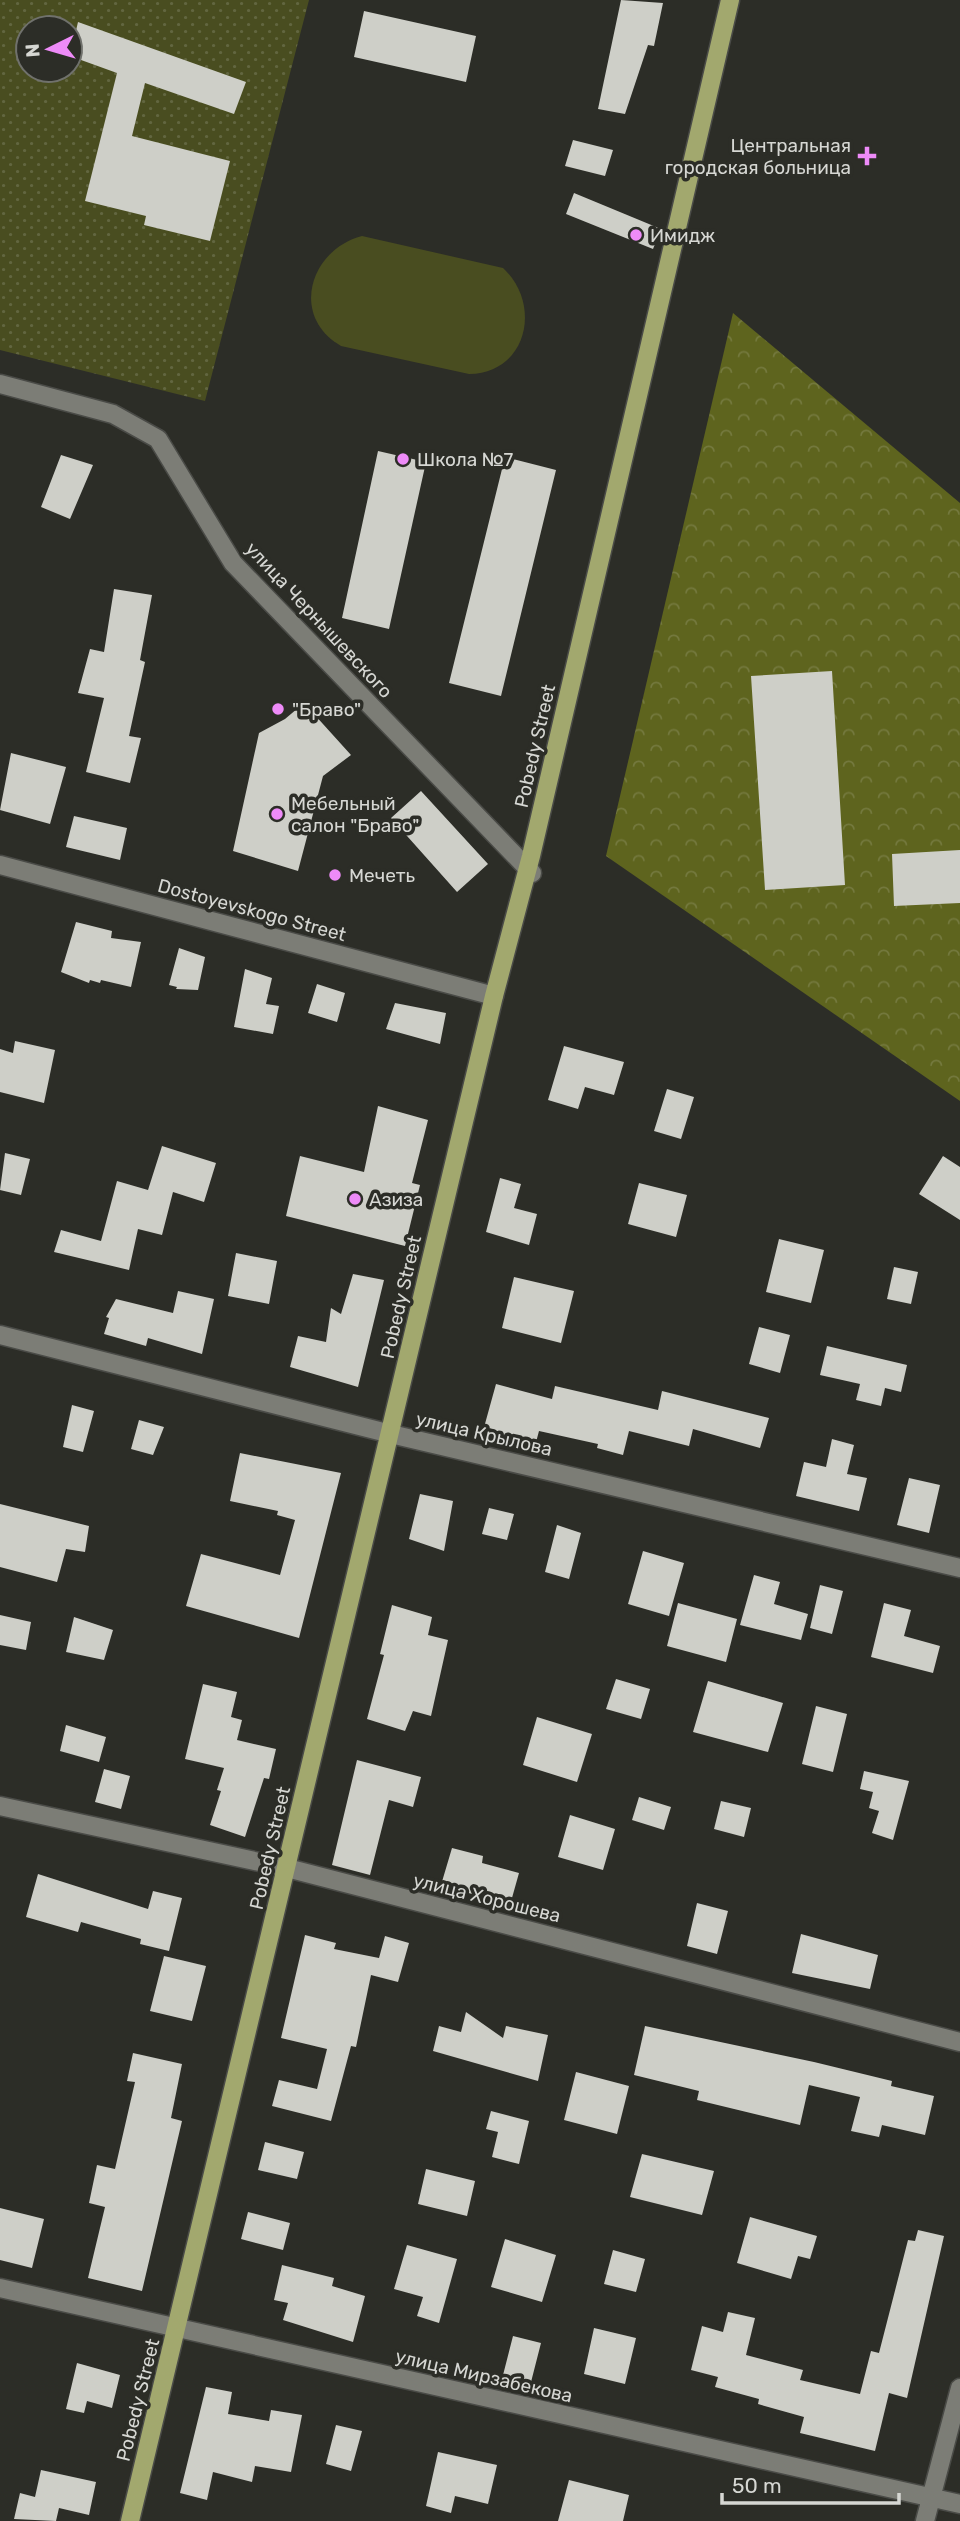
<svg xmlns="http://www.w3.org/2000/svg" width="960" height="2521" font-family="Rubik,sans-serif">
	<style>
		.grass { fill: #494d20 }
		.forest { fill: url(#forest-crowns) }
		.garden { fill: url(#garden-dots); fill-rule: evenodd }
		.building { fill: #cecfc8 }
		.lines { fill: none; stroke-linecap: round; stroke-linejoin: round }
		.minor-casing { stroke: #4a4b47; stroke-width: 21 }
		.major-casing { stroke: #4a4b47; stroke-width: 21 }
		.minor { stroke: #7c7d76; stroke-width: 18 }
		.major { stroke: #a2a86e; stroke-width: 18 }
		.poi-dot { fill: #ee8bf8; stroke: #2c2d27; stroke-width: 2.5 }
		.labels { text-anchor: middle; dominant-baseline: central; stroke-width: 7; stroke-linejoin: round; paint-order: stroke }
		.poi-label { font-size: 19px; fill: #d6d7d3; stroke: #2c2d27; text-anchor: start }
		.street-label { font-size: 19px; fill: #d6d7d3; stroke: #2c2d27 }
	</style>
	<defs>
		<pattern id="forest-crowns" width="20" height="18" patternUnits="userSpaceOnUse" patternTransform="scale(1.75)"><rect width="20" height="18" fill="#5e641e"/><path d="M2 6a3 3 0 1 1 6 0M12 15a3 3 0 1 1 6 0" fill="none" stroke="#74793e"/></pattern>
		<pattern id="garden-dots" width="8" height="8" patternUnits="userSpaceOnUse" patternTransform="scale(1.75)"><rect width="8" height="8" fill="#494d20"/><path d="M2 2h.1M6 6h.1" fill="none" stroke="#626640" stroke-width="1.8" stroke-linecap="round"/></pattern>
	</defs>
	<rect width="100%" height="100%" fill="#2c2d27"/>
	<path class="grass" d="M362,236L503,268C542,304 528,373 469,374L341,346C290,317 309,250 362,236Z"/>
	<path class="forest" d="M733,313L960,503V1101L606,856Z"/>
	<path class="garden" d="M0,0H309L205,401L0,350ZM28,28H70V70H28Z"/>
	<path class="building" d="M621,0L663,3L654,46L648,45L625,114L598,109Z
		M364,11L476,36L466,82L354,57Z
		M78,22L246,82L234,114L145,83L132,136L230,161L210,241L144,225L146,216L85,201L117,73L70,56Z
		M573,140L613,150L605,176L565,166Z
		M574,193L661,229L653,249L566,214Z
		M378,451L426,462L389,629L342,618Z
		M61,455L93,465L70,519L41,507Z
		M505,457L556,470L501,696L449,683Z
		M114,589L152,595L140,660L145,662L129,736L141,738L130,783L86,772L104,698L78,693L90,649L104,652Z
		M832,671L845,885L765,890L751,676Z
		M304,703L351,755L323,776L298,871L233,851L259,733L285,719Z
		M11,753L66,767L50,824L0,810Z
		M421,791L488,864L457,892L391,818Z
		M74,816L127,828L120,860L66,847Z
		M960,850V903L894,906L892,854Z
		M76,922L112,931L111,938L141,942L131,987L101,980L100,983L90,980L89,983L61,972Z
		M179,948L205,957L198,990L176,989L177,987L169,985Z
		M245,969L272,978L266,1004L279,1006L273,1034L234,1027Z
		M317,984L345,993L337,1022L308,1013Z
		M395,1003L446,1013L440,1044L386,1029Z
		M15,1041L55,1050L44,1103L0,1092V1049L13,1053Z
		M564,1046L624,1062L614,1095L585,1087L578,1109L548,1100Z
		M667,1089L694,1097L681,1139L654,1131Z
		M378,1106L428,1120L412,1183L420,1185L405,1246L286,1216L300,1156L364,1172Z
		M162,1146L216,1163L204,1202L173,1192L162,1235L138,1229L129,1270L54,1252L61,1230L101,1241L117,1181L148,1190Z
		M5,1153L30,1159L21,1195L0,1190Z
		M943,1156L960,1167V1220L919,1194Z
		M500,1178L521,1184L514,1208L537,1214L529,1245L486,1232Z
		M639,1183L687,1195L676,1237L628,1224Z
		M779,1239L824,1250L811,1303L766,1292Z
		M236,1253L277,1261L269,1304L228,1296Z
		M894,1267L918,1272L911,1304L887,1299Z
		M353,1274L384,1280L358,1387L290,1367L298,1336L326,1342L331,1308L341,1314Z
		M514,1277L574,1291L561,1343L502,1328Z
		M178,1291L214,1299L202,1354L148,1338L146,1346L104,1334L109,1318L106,1317L116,1299L173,1313Z
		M759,1327L790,1335L780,1373L749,1364Z
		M827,1346L907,1365L901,1392L885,1388L881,1406L856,1400L860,1384L820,1375Z
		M496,1384L552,1399L555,1386L658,1410L662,1391L769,1418L760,1448L693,1429L689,1446L629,1431L623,1455L597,1448L598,1444L539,1431L535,1446L483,1431Z
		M72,1405L94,1411L83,1452L63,1447Z
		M139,1420L164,1427L153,1455L131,1449Z
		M832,1439L854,1445L847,1474L867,1478L859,1511L796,1496L804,1462L826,1467Z
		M240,1453L341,1473L299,1638L186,1606L201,1554L280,1575L295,1520L277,1515L278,1511L230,1501Z
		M909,1478L940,1485L929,1533L897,1525Z
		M420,1494L453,1501L444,1551L409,1539Z
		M0,1504L89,1526L85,1552L66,1549L57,1582L0,1567Z
		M489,1508L514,1514L507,1540L482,1534Z
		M557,1525L581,1533L569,1579L545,1572Z
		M643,1551L684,1563L669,1616L628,1604Z
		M754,1575L780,1582L774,1604L808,1614L801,1640L740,1625Z
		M820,1585L843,1591L832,1634L810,1628Z
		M678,1603L737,1619L726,1662L667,1646Z
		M884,1603L911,1610L904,1636L940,1646L933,1673L871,1657Z
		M392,1605L432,1617L428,1635L448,1640L431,1716L413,1711L405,1731L367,1719L384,1655L380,1654Z
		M0,1615L31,1622L26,1650L0,1645Z
		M74,1617L113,1630L104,1660L66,1652Z
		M616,1679L650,1689L641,1719L606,1709Z
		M708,1681L783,1703L768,1752L693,1732Z
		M203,1684L237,1692L231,1717L242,1720L237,1740L276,1749L269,1779L264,1778L245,1837L210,1825L221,1791L217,1790L224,1768L185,1759Z
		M816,1706L847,1714L833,1772L802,1764Z
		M537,1717L592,1734L577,1782L523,1765Z
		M66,1725L106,1737L99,1762L60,1751Z
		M357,1760L421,1777L413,1807L389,1800L370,1875L332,1865Z
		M104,1769L130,1776L121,1809L95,1802Z
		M864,1771L909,1781L893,1840L872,1833L879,1811L869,1808L873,1792L860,1789Z
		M639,1797L671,1807L664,1830L632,1820Z
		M721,1801L751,1808L744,1837L714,1829Z
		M570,1815L615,1829L603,1870L558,1857Z
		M452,1848L483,1856L482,1863L519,1873L510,1905L441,1885Z
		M38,1874L148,1909L153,1891L182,1898L169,1951L140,1944L141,1939L81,1922L78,1932L26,1917Z
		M697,1903L728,1911L717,1954L687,1946Z
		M801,1934L878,1955L870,1989L792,1973Z
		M305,1935L336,1943L334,1949L379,1958L385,1936L409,1943L398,1982L371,1975L356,2047L351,2046L331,2121L272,2106L279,2080L317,2089L327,2049L281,2038Z
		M164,1956L206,1966L192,2021L150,2011Z
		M466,2012L503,2038L506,2026L548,2035L538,2081L433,2051L439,2026L461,2032Z
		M645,2026L814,2062L892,2081L891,2086L934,2096L925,2135L882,2125L879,2137L851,2131L860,2097L809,2085L800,2125L697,2100L699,2091L634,2075Z
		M133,2053L182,2064L171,2118L182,2121L142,2291L88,2278L105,2207L89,2203L97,2165L115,2169L135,2082L127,2081Z
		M576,2072L629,2086L617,2134L564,2120Z
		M491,2111L529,2121L519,2164L492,2157L498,2132L486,2129Z
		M265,2142L304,2152L297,2179L258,2170Z
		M642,2154L714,2171L702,2215L630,2197Z
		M426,2169L475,2181L467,2216L418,2204Z
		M0,2208L44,2219L32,2268L0,2260Z
		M248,2212L290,2223L283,2250L241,2239Z
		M750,2217L817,2236L810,2259L798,2256L791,2279L737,2263Z
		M918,2230L944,2236L907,2398L889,2393L875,2451L800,2433L804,2417L758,2404L759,2399L715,2387L718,2377L691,2370L702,2326L723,2332L728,2312L755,2318L746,2355L803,2370L800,2380L860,2394L871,2351L879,2353L908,2240L915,2241Z
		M505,2239L556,2255L542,2302L491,2287Z
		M407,2245L457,2259L439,2323L417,2316L423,2297L394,2289Z
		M613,2250L645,2259L636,2292L604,2284Z
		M282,2265L334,2278L332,2286L365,2296L353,2342L283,2320L288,2303L274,2300Z
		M594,2328L636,2338L625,2384L584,2374Z
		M513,2336L541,2343L530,2386L502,2379Z
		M77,2363L120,2375L112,2408L87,2401L84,2413L66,2409Z
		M206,2387L232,2392L228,2414L269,2421L271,2410L302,2415L291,2472L255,2466L252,2482L213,2472L207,2500L180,2493Z
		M336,2425L362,2431L351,2471L326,2464Z
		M438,2452L497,2465L488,2504L455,2496L451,2513L426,2506Z
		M41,2470L96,2482L89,2515L59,2508L56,2521L14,2519L20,2493L35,2497Z
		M569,2480L629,2495L623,2521H558Z"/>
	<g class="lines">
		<defs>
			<path id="minor" d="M0,384L113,414L158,439L233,563L532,873
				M0,865L494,996
				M0,1335L395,1435L960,1568
				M0,1806L287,1868L960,2042
				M0,2288L960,2504
				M925,2521L960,2388"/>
			<path id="major" d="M130,2521L494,996L531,856L730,0"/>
		</defs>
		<use href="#minor" class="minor-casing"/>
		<use href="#major" class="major-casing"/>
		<use href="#minor" class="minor"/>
		<use href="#major" class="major"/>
	</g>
	<g class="poi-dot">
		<path d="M863.5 145.5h7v7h7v7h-7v7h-7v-7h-7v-7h7z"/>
		<circle cx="636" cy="235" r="7"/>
		<circle cx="403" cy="459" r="7"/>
		<circle cx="278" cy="709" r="7"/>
		<circle cx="277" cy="814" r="7"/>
		<circle cx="335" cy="875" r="7"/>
		<circle cx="355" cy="1199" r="7"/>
	</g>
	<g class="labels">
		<g class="poi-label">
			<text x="851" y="145" text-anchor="end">Центральная<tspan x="851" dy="22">городская больница</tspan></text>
			<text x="650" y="235">Имидж</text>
			<text x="417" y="459">Школа №7</text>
			<text x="292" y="709">"Браво"</text>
			<text x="291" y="803">Мебельный<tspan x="291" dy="22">салон "Браво"</tspan></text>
			<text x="349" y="875">Мечеть</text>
			<text x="369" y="1199">Азиза</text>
		</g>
		<g class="street-label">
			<text transform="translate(319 620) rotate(47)">улица Чернышевского</text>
			<text transform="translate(535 746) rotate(-77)">Pobedy Street</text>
			<text transform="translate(252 910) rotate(15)">Dostoyevskogo Street</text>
			<text transform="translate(401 1297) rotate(-77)">Pobedy Street</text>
			<text transform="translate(484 1434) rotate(13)">улица Крылова</text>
			<text transform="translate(270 1848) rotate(-77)">Pobedy Street</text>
			<text transform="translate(487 1898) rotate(14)">улица Хорошева</text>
			<text transform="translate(484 2376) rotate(13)">улица Мирзабекова</text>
			<text transform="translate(138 2400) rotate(-76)">Pobedy Street</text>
		</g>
	</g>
	<g transform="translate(49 49) rotate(265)"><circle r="33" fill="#2c2d27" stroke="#70716c" stroke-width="2"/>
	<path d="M0-5L12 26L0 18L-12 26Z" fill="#ee8bf8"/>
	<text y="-10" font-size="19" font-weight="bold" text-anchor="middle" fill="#d6d7d3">N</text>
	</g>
	<path d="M722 2493v10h177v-10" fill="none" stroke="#d6d7d3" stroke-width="3.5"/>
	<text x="732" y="2493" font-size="21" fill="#d6d7d3" stroke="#2c2d27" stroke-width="5" paint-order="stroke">50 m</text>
</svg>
